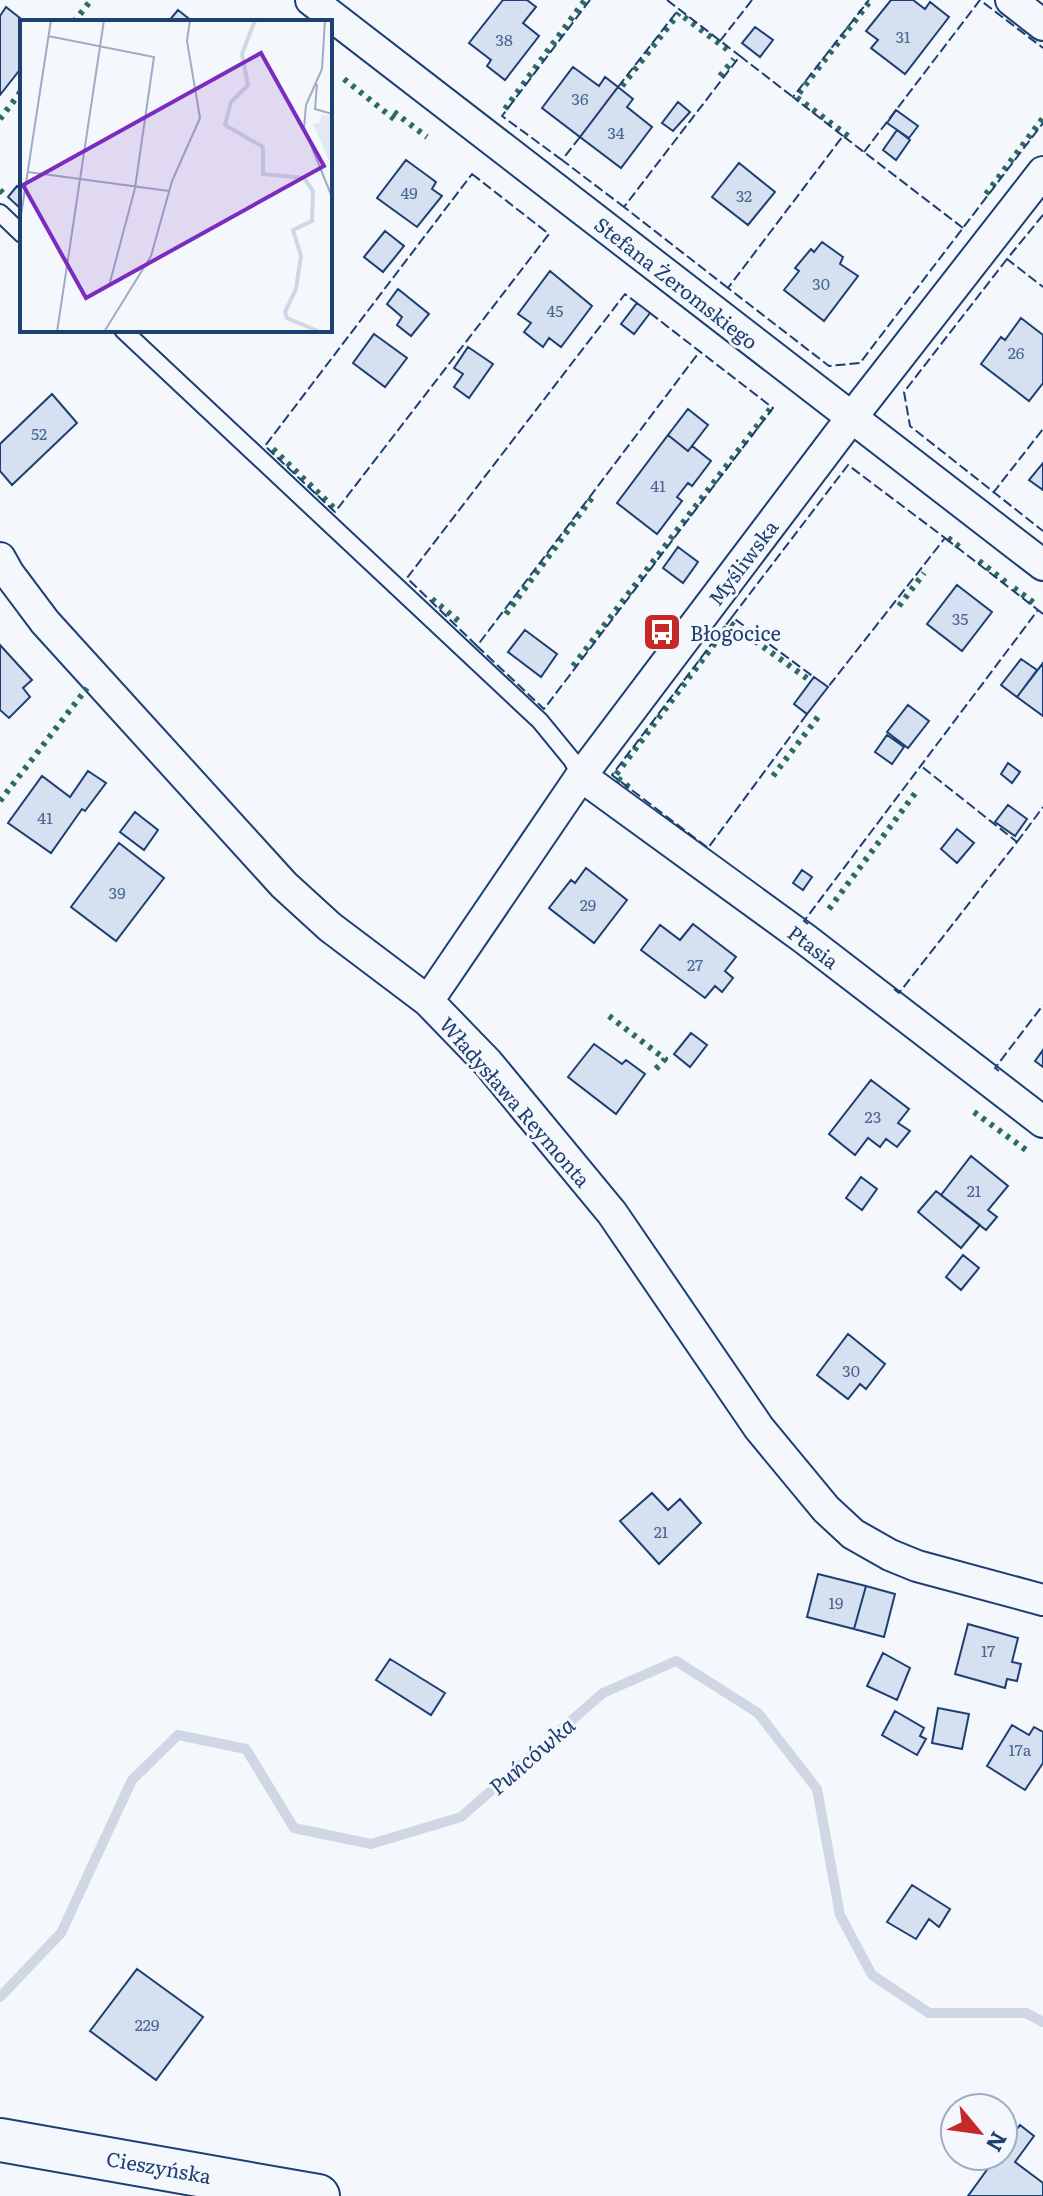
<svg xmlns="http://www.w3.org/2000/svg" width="1043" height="2196" font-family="Literata,serif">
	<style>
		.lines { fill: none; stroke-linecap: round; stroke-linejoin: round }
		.stream { stroke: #cfd7e4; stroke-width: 10 }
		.building { fill: #d5e0f0; stroke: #1d3f73; stroke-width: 2 }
		.lane-casing { stroke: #1d3f73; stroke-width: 20 }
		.street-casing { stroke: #1d3f73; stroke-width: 34 }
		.secondary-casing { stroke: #1d3f73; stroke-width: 46 }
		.lane { stroke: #f4f7fb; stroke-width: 16 }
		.street { stroke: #f4f7fb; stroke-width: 30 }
		.secondary { stroke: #f4f7fb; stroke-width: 42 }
		.hedge { stroke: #2c6c60; stroke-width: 6; stroke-dasharray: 4 6; stroke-linecap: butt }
		.fence { stroke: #1d3f73; stroke-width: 2; stroke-dasharray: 10 4; stroke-linecap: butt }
		.labels { text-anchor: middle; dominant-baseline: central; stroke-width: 6; stroke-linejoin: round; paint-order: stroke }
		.number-label { font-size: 16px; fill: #4b6792 }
		.street-label { font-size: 20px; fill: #1d3f73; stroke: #f4f7fb }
		.poi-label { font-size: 20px; fill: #1d3f73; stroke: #f4f7fb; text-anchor: start }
		.water-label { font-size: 22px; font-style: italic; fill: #1d3f73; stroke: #f4f7fb }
		.inset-river { fill: none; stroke: #cfd7e4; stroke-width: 4 }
		.inset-road { fill: none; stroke: #9eadc5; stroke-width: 2 }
		.view { fill: #7b2cbf; fill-opacity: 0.15; stroke: #7b2cbf; stroke-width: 4 }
		.inset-edge { fill: none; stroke: #1d3f73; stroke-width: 4 }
	</style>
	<rect width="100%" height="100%" fill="#f4f7fb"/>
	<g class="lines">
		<path class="stream" d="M0,1997L61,1933L132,1780L178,1735L246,1749L294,1828L371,1844L461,1817L603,1693L676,1661L758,1713L817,1789L840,1915L872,1975L929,2013H1026L1043,2022"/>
	</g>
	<path class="building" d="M503,0H527L536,7L523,23L539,36L505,80L487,66L491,60L469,43Z
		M891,0H913L925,9L930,2L949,17L905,74L871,48L878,40L866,31Z
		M6,7L25,22H22V67L0,95V16Z
		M178,10L193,22H168Z
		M755,27L773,40L760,57L742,43Z
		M573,67L599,86L605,77L618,87L580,137L542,108Z
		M618,87L633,99L627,107L652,127L621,168L580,137Z
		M678,102L690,112L673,131L662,123Z
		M896,110L918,126L909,138L887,123Z
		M897,130L910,140L896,160L883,150Z
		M406,160L436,182L432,189L442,196L417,227L377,198Z
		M739,163L775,192L748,225L712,197Z
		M17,186L22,190V210L8,197Z
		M385,231L404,246L383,272L364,257Z
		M822,242L843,257L840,264L858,276L824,321L784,290L799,271L795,268L811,249L814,252Z
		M550,271L592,306L561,347L549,338L543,347L524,332L531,323L518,314Z
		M398,289L429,314L411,336L397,325L402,317L387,304Z
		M637,303L650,313L634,334L621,324Z
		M1021,318L1043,335V383L1029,401L981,364L1001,337L1005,340Z
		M374,334L407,358L385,387L353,363Z
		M468,347L493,364L469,398L454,387L463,374L454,368Z
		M52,394L77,423L12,485L0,471V444Z
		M688,409L708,425L688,451L668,435Z
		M668,435L688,451L692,446L711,461L692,486L688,483L677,497L682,501L657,534L617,503Z
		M1043,463V490L1029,480Z
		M678,547L698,562L683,583L663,568Z
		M957,585L992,612L962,651L927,624Z
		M525,630L557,654L541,677L508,652Z
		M0,645L32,680L23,688L30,697L9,718L0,710Z
		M1021,659L1037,670L1017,697L1001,685Z
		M1043,663V716L1017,697Z
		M814,677L828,687L807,714L794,704Z
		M908,705L929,721L908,748L887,732Z
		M887,735L904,747L892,764L875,752Z
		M1008,763L1020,772L1012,783L1001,774Z
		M88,771L106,783L85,811L82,809L51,853L8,823L42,776L70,797Z
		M1008,805L1027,819L1015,836L995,822Z
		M135,812L158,830L144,850L120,832Z
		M957,829L974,843L957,863L941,849Z
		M119,843L164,878L116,941L71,907Z
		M586,868L627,900L594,943L549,908L571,880L575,883Z
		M802,870L812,877L803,890L793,883Z
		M693,924L736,957L725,971L733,978L722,992L715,986L705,998L641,950L660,925L680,940Z
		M691,1033L707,1045L690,1067L674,1054Z
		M594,1044L622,1064L626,1060L645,1074L616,1114L568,1077Z
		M1043,1050V1067L1035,1061Z
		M871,1080L909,1109L898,1123L910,1131L897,1147L886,1139L880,1147L868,1138L855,1155L829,1134Z
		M971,1156L1008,1186L988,1210L997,1217L986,1230L941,1195Z
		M861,1177L877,1189L862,1210L846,1198Z
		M936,1191L980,1225L961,1248L918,1212Z
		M963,1255L979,1268L961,1290L946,1277Z
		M848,1334L885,1364L866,1389L860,1384L848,1399L817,1375Z
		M652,1493L668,1510L680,1499L701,1523L659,1564L620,1521Z
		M818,1574L866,1586L854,1629L807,1617Z
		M866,1586L895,1594L884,1637L854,1629Z
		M968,1624L1018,1638L1012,1662L1021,1664L1017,1681L1007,1679L1005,1688L955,1674Z
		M883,1653L910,1668L897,1700L867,1686Z
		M390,1659L445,1693L431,1715L376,1680Z
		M938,1708L969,1714L962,1749L932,1743Z
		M895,1711L924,1728L920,1736L926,1739L917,1755L882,1735Z
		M1012,1725L1029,1735L1034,1727L1043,1732V1763L1025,1790L987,1766Z
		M912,1885L950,1909L939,1927L929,1919L916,1939L887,1922Z
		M137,1969L203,2017L156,2080L90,2031Z
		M1020,2125L1034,2136L1015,2162L1043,2183V2196H968L997,2156H1003V2148Z"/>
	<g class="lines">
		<defs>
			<path id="lane" d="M0,213L22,234
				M123,330L540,721L572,760L581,776"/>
			<path id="street" d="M311,0L1043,565
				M1011,0L1043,25
				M0,558L9,574L45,622L284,885L330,927L428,1001L488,1063L612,1213L759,1428L826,1509L853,1534L890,1555L917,1566L1043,1600
				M581,776L805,939L1043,1122
				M428,1001L581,776L852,417L1043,172"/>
			<path id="secondary" d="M0,2140L318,2196"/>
		</defs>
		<use href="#lane" class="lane-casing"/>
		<use href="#street" class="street-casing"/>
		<use href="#secondary" class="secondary-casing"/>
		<use href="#lane" class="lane"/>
		<use href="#street" class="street"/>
		<use href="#secondary" class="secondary"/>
		<path class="hedge" d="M684,17L732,53
			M74,22L91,0
			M720,76L734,59
			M344,79L394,119
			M622,86L679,13
			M505,109L585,0
			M394,112L427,137
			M0,119L22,90
			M848,136L796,97L871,0
			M0,190L5,195
			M986,194L1043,118
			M273,449L335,509
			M948,538L961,548
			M979,561L1007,583
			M1014,588L1038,606
			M432,599L461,623
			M899,606L924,573
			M506,614L594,495
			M573,666L770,409
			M773,776L818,717
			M629,787L615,776L730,623L808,679
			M0,801L87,688
			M829,909L916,792
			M609,1016L665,1059L653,1072
			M974,1112L1026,1150"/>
		<path class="fence" d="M667,0L740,56
			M720,41L752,0
			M618,87L679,9
			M843,136L793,97L869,0
			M580,137L562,160L624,207
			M864,152L980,0L1043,48
			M562,160L502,116L590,0
			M472,174L549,234L335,512L265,446Z
			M1043,215L1007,259L1043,287
			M963,228L843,136L728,288L829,366L860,363L1043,123
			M1007,259L904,392L910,426L1043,531
			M728,288L624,207L740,56L793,97
			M650,313L773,408L544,709L477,646L700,351
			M993,493L1043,429
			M945,538L1038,610
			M732,617L848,465L945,538L828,687
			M477,646L407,578L625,294L637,303
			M807,714L708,848L612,775L732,617L814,677
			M1017,842L1043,807
			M808,924L804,921L1038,610L1043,614
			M894,989L899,993L1017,842L921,766
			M999,1071L995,1068L1043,1005"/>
	</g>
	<defs>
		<symbol id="bus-square" viewBox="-11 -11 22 22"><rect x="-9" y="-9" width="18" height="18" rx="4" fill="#c62828" stroke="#f4f7fb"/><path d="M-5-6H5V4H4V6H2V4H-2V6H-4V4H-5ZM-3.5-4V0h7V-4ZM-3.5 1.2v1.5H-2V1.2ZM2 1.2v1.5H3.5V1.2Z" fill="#fff"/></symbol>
	</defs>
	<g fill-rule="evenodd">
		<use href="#bus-square" x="640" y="610" width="44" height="44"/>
	</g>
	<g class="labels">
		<g class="number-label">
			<text x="903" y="36">31</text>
			<text x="504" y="39">38</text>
			<text x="580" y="98">36</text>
			<text x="616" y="132">34</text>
			<text x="409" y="192">49</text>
			<text x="744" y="195">32</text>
			<text x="821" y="283">30</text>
			<text x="555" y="310">45</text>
			<text x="1016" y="352">26</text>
			<text x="39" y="433">52</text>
			<text x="658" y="485">41</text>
			<text x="960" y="618">35</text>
			<text x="45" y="817">41</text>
			<text x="117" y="892">39</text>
			<text x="588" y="904">29</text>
			<text x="695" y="964">27</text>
			<text x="873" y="1116">23</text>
			<text x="974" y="1190">21</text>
			<text x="851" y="1370">30</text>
			<text x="661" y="1531">21</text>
			<text x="836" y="1602">19</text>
			<text x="988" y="1650">17</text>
			<text x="1020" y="1749">17a</text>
			<text x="147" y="2024">229</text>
		</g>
		<g class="street-label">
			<text transform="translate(677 282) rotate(38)">Stefana Żeromskiego</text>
			<text transform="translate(742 562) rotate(-53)">Myśliwska</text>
			<text transform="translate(814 946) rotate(37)">Ptasia</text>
			<text transform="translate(516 1101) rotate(49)">Władysława Reymonta</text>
			<text transform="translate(159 2166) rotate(10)">Cieszyńska</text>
		</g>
		<g class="poi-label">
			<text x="690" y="632">Błogocice</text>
		</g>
		<g class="water-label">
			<text transform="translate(531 1755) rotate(-41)">Puńcówka</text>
		</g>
	</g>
	<g transform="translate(20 20)">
		<rect width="312" height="312" fill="#f4f7fb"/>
		<path d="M302,95L312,96V148L293,103L299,104Z" fill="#e3e9f0"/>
		<path class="inset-river" d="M235,0L222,34L228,65L211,82L205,105L243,127V154L284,158L293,171L292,201L273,210L281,236L276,269L265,292L267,298L300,312"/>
		<path class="inset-road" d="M305,0L302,49L286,85L284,108L312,177M28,16L134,37L115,168L89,266M297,64L295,89L312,94M8,152L149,171M0,202L31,0M37,312L84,0M84,312L131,236L152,161L180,98L167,21L170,0"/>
		<path class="view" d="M241,33L304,146L66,278L3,165Z"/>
		<rect width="312" height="312" class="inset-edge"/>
	</g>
	<g transform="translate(979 2132) rotate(119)"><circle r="38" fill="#f4f7fb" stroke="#9eadc5" stroke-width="2"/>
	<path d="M0-6L14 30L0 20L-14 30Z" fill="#c62828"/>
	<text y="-12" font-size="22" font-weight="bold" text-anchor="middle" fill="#1d3f73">N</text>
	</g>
</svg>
